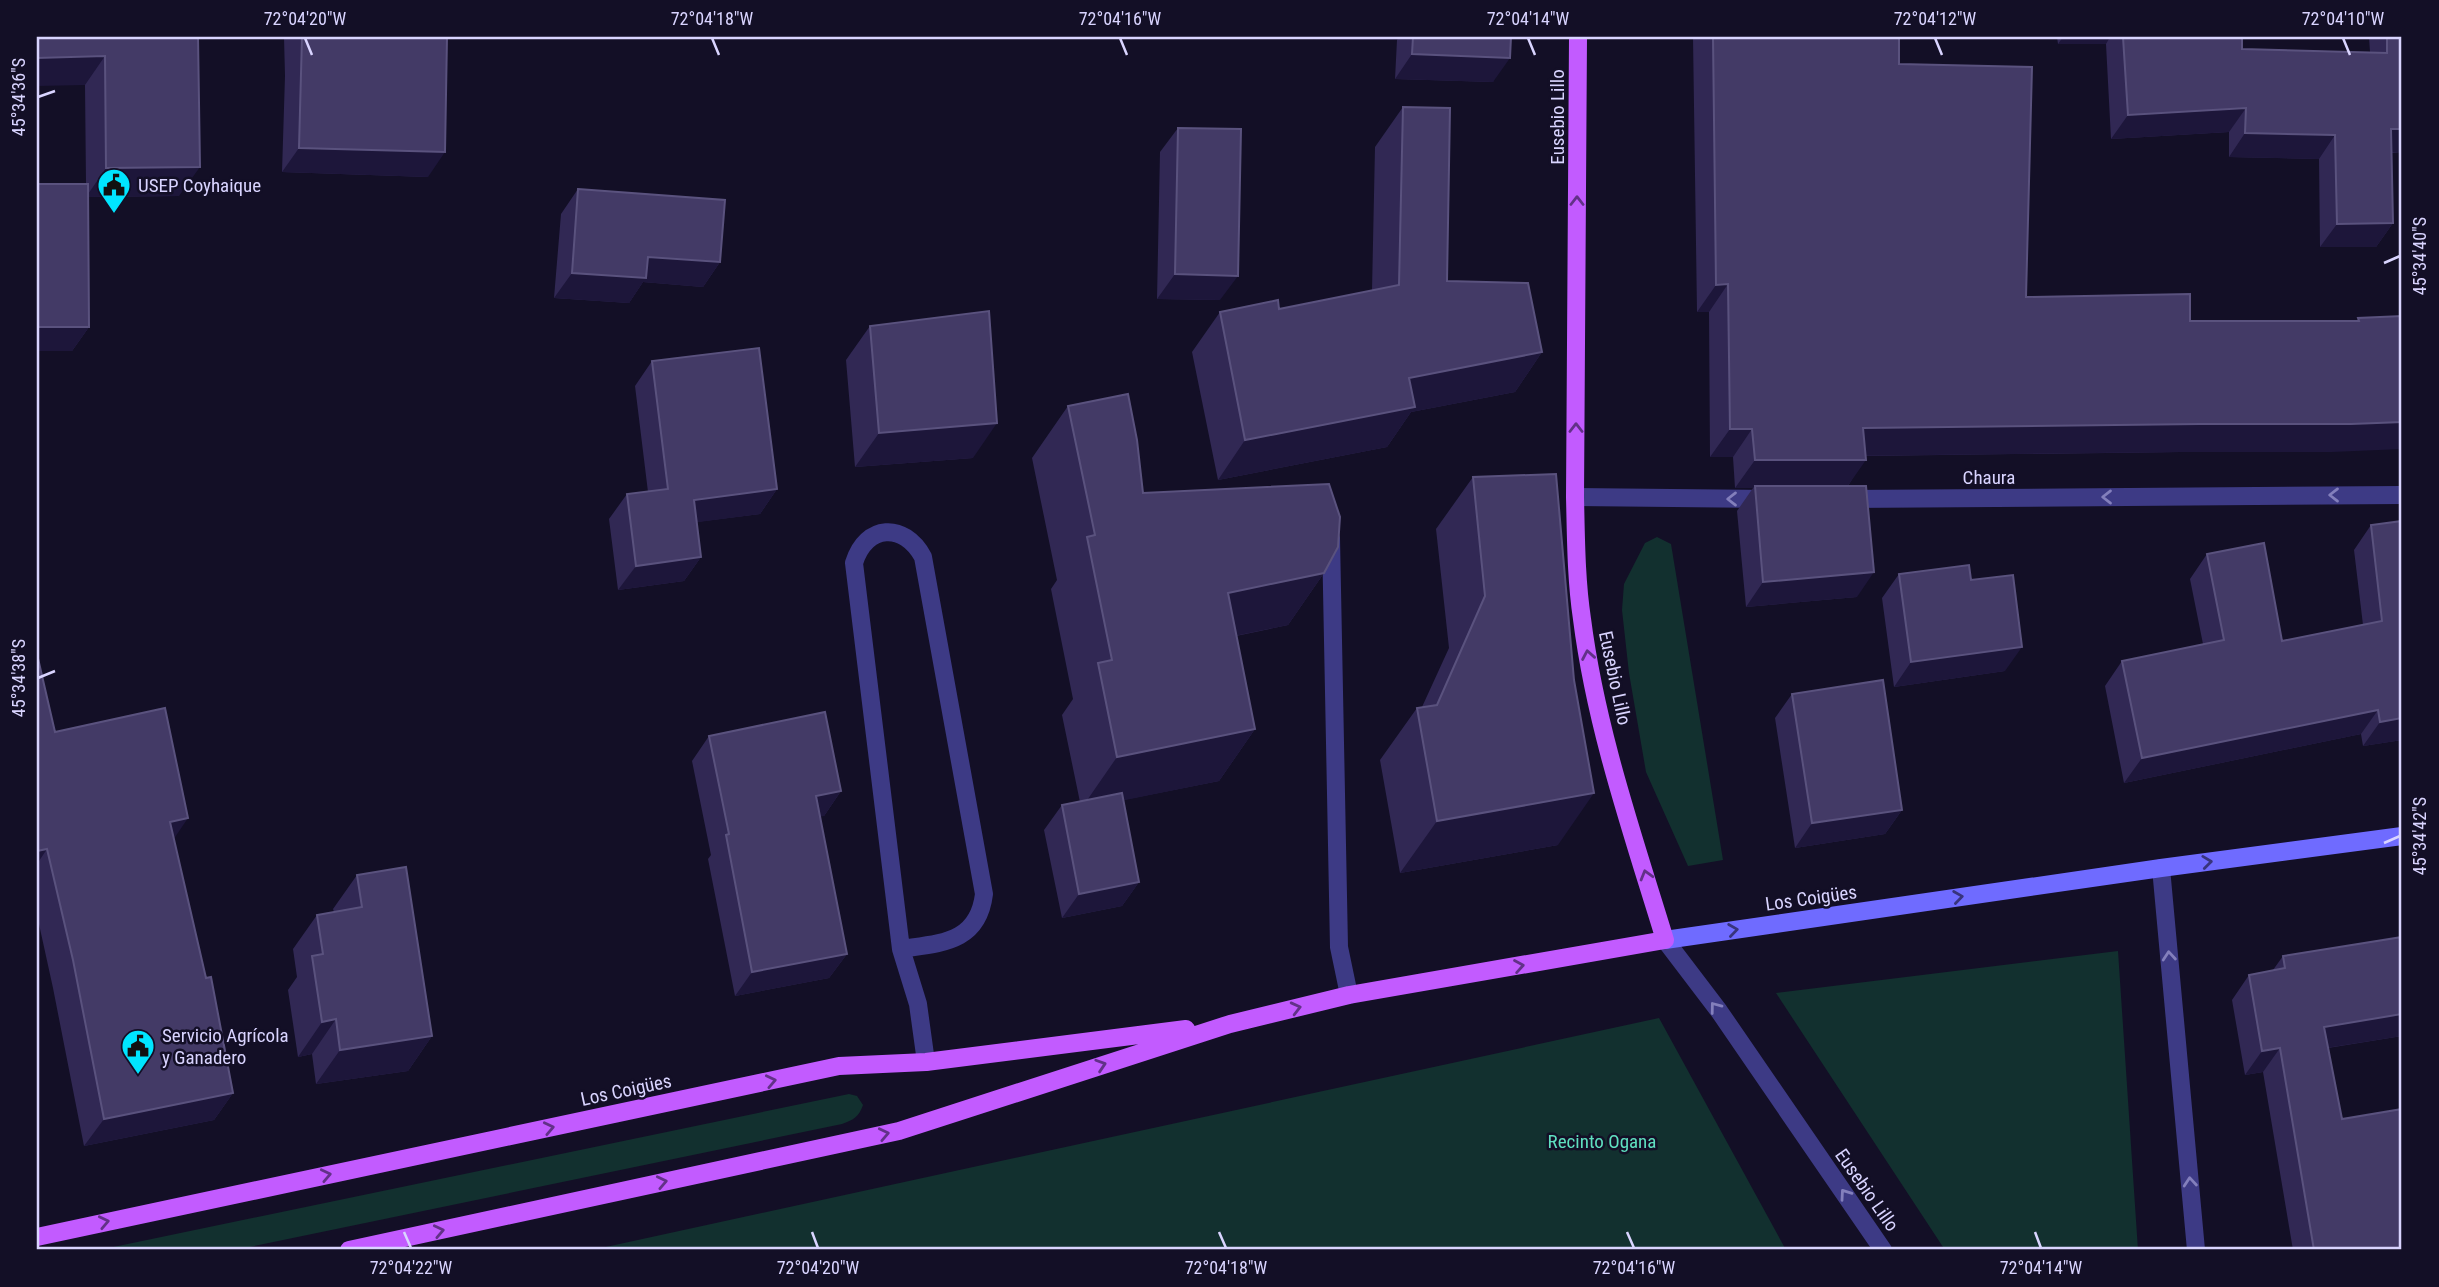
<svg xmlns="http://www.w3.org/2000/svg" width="2439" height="1287" font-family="'Roboto Condensed',sans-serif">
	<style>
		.green { fill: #12302f }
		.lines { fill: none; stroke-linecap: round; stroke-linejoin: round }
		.minor { stroke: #3d3a85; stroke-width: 18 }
		.secondary { stroke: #6f6bff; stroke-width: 18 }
		.primary { stroke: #c25bff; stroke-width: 18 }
		.wall { fill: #312854 }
		.shaded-wall { fill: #1d163a }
		.building { fill: #433a66; stroke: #5a527e; stroke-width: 2 }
		.oneway { stroke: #623188 }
		.oneway2 { stroke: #837fbc }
		.oneway3 { stroke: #38347d }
		.ticks { fill: none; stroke: #d9d4ff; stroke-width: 2.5 }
		.labels { text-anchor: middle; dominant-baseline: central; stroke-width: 5; stroke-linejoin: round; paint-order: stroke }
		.street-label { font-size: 19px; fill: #d9d4ff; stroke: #130f26 }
		.poi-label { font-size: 19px; fill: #d9d4ff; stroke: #130f26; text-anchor: start }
		.park-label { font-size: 19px; fill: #5fe0c0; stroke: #130f26 }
		.neatline { fill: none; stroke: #d9d4ff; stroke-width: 2.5 }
		.ticks-label { font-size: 18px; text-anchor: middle; fill: #d9d4ff }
	</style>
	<rect width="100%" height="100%" fill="#130f26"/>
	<path class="green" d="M1657,537L1671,544L1723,860L1688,866L1646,772L1629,673L1622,610L1624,584L1645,543Z
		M2118,951L2138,1250H1945L1776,993Z
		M1659,1018L1786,1250H592Z
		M849,1094L857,1096L863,1105C859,1117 853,1120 842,1124L235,1250H99Z"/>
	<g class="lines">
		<path class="minor" d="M1575,497L1769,499
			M1846,499L2402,495
			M1331,538L1339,947L1349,995
			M2161,868L2196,1250
			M1665,940L1719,1011L1883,1250
			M901,949C941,943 978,943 984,894L923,557C904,522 866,524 854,563L901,949L918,1004L926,1062"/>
		<path class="secondary" d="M1665,940L2161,868L2402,836"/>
		<path class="primary" d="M37,1237L839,1066L926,1062L1186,1029
			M349,1250L899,1131L1230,1024L1349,995L1665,940C1633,835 1596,729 1582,619C1576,579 1576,538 1575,497L1578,37"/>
	</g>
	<path class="wall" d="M37,37H198L179,196L88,197L89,327L72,351L86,184L85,85Z
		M284,37H447L428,177L282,172L285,76Z
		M1237,37H1511L1493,82L1395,79L1397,40L1237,38Z
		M1693,37H1899V64L2026,297L2190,321H2357L2358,318L2332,452H2181L1866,456L1848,486L1857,597L1746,607L1737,511L1753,488H1735L1733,457H1710L1709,312H1697Z
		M2057,37H2242V49L2370,52L2369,37H2402V152L2392,153L2393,223L2376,247H2320L2319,159L2229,157V132L2111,139L2106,44H2058Z
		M1403,107L1447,281L1542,352L1515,392L1411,412L1387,447L1218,480L1192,352L1220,312L1279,309L1372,291L1375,147Z
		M1178,128L1220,300L1157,299L1160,152Z
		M578,189L720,262L703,287L643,282L629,303L554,298L561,214Z
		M870,326L973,458L855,467L846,360Z
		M652,361L777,489L760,514L696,522L701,557L684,581L618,590L609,519L627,494L648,492L635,386Z
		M1068,406L1143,493L1324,573L1288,625L1236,636L1255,729L1219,781L1123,800L1139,882L1122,906L1062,918L1044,830L1062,805L1080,802L1062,715L1073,699L1051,589L1057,580L1032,458Z
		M1473,477L1558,845L1400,873L1380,760L1417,708L1422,707L1449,648L1436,529Z
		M2371,525L2402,740L2363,746L2361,734L2124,783L2105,686L2122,661L2203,644L2190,579L2207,554L2282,641L2363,625L2354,550Z
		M1899,574L1971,580L2005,671L1894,687L1882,598Z
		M37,654L55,732L174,839L233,1093L214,1120L84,1146L53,988L37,915Z
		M1792,694L1902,810L1885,834L1795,848L1775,718Z
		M709,736L841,791L824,816H820L847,954L829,978L735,996L708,859L711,855L692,761Z
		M357,875L432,1036L408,1071L316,1084L312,1054L298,1057L288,990L297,977L293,949L317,915L334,912L333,909Z
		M2402,937V1036L2328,1048L2342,1119L2402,1250H2293L2263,1072L2245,1075L2232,1000L2249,975L2273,970L2283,956Z"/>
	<path class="shaded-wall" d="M1238,37H1399L1397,40L1237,38Z
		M2063,37H2110L2106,44H2058Z
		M1412,54L1510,58L1493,82L1395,79Z
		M105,56L85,85L37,86V58Z
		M2246,108L2229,132L2111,139L2128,115Z
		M2391,129H2402V152L2375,153Z
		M2245,133L2335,135L2319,159L2229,157Z
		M299,148L445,152L428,177L282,172Z
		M200,167L179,196L86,197L106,168Z
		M2393,223L2376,247H2320L2337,224Z
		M648,257L720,262L703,287L643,282L629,303L554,298L572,273Z
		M1175,274L1238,276L1220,300L1157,299Z
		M1728,284L1709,312H1697L1716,285Z
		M37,327H89L72,351H37Z
		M1542,352L1515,392L1411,412L1387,447L1218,480L1245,440L1409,378Z
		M2402,422V449L2332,452H2181L1844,456L1863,428Z
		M997,423L973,458L855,467L879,433Z
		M1730,429H1752L1733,457H1710Z
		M1755,460H1866L1847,487L1755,486L1753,488H1735Z
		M777,489L760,514L676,525L694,500Z
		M701,557L684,581L618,590L636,566Z
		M1874,572L1857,597L1746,607L1763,582Z
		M1324,573L1288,625L1191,645L1228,593Z
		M2022,647L2005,671L1894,687L1911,662Z
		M2378,710L2361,734L2124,783L2142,758Z
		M2402,718V740L2363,746L2380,722Z
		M1255,729L1219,781L1081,809L1117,757Z
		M841,791L824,816L799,821L816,796Z
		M1594,793L1558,845L1400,873L1437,821Z
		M1902,810L1885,834L1795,848L1812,823Z
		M188,818L169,846L170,822Z
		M47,849L37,864V851Z
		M1139,882L1122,906L1062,918L1079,894Z
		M847,954L829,978L735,996L752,972Z
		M2402,1014V1036L2307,1051L2324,1027Z
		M336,1019L312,1054L298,1057L322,1022Z
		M432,1036L408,1071L316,1084L340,1050Z
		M2280,1048L2263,1072L2245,1075L2262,1051Z
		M233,1093L214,1120L84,1146L104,1119Z"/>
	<path class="building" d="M37,37H198L200,167L106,168L105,56L37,58Z
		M302,37H447L445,152L299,148Z
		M1413,37H1511L1510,58L1412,54Z
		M1713,37H1899V64L2032,67L2026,297L2190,294V321H2359L2358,318L2402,316V422L2351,424H2200L1863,428L1866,460H1755L1752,429H1730L1728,284L1716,285Z
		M2123,37H2242V49L2387,53V37H2402V129H2391L2393,223L2337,224L2335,135L2245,133L2246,108L2128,115Z
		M1403,107L1450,108L1447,281L1528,283L1542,352L1409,378L1415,407L1245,440L1220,312L1278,300L1279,309L1399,285Z
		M1178,128L1241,129L1238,276L1175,274Z
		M37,184H88L89,327H37Z
		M578,189L725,200L720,262L648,257L646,278L572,273Z
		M989,311L997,423L879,433L870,326Z
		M759,348L777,489L694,500L701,557L636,566L627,494L668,489L652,361Z
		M1128,394L1137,440L1143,493L1329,484L1340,517L1338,547L1324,573L1228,593L1255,729L1117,757L1098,663L1112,660L1087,537L1095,535L1068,406Z
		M1556,474L1574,680L1594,793L1437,821L1417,708L1437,705L1485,596L1473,477Z
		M1755,486H1866L1874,572L1763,582Z
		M2402,521V718L2380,722L2378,710L2142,758L2122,661L2224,640L2207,554L2264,543L2282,641L2382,621L2371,525Z
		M1969,565L1971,580L2013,575L2022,647L1911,662L1899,574Z
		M37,654L55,732L165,708L188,818L170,822L206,978L211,977L233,1093L104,1119L73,960L47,849L37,851Z
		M1883,680L1902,810L1812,823L1792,694Z
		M825,712L841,791L816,796L847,954L752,972L726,835L729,834L709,736Z
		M1122,793L1139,882L1079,894L1062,805Z
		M406,867L432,1036L340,1050L336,1019L322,1022L312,956L323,954L317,915L362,907L357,875Z
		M2402,937V1014L2324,1027L2342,1119L2402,1109V1250H2314L2280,1048L2262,1051L2249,975L2285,968L2283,956Z"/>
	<defs><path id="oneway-chevron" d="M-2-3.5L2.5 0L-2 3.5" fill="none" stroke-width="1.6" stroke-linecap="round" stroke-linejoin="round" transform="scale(1.75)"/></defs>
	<g class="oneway">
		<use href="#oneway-chevron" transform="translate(1577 201) rotate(-90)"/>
		<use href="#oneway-chevron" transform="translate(1576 428) rotate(-90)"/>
		<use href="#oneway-chevron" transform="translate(1588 655) rotate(-100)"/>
		<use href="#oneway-chevron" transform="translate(1646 875) rotate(-106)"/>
		<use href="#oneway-chevron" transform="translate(1519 966) rotate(-10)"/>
		<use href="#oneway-chevron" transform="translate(1296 1008) rotate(-14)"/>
		<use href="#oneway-chevron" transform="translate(1101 1065) rotate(-18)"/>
		<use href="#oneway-chevron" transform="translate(771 1081) rotate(-12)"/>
		<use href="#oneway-chevron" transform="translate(549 1128) rotate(-12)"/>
		<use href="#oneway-chevron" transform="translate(884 1134) rotate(-12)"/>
		<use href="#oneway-chevron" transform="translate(326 1175) rotate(-12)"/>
		<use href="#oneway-chevron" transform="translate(662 1182) rotate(-12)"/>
		<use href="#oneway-chevron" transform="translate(104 1222) rotate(-12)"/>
		<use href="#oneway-chevron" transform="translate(439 1231) rotate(-12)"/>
	</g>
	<g class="oneway2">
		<use href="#oneway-chevron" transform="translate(2334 495) rotate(180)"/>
		<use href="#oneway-chevron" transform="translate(2107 497) rotate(180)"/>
		<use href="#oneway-chevron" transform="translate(1732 499) rotate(180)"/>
		<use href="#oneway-chevron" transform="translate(2169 956) rotate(-95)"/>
		<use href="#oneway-chevron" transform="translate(1715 1007) rotate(-127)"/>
		<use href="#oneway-chevron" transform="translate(2190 1182) rotate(-95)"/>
		<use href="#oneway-chevron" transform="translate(1845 1194) rotate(-125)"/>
	</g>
	<g class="oneway3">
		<use href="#oneway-chevron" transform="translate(2207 862) rotate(-7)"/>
		<use href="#oneway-chevron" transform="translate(1958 897) rotate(-8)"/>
		<use href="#oneway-chevron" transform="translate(1733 930) rotate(-8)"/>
	</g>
	<path class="ticks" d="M305,38L312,55M712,38L719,55M1120,38L1127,55M1528,38L1535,55M1935,38L1942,55M2343,38L2350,55M38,97L55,91M2384,263L2400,256M38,678L55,671M2384,843L2400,836M404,1232L411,1248M812,1232L818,1248M1219,1232L1226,1248M1627,1232L1634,1248M2035,1232L2041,1248"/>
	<defs>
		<symbol id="civic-pin" viewBox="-11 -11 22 30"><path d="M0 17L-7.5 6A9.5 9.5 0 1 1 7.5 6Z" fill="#00e5ff" stroke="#130f26"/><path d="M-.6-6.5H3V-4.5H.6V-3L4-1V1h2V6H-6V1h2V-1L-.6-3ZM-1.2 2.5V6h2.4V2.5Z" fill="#111"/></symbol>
	</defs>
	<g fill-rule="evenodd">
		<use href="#civic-pin" x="95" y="166" width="38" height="52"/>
		<use href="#civic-pin" x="119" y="1027" width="38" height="52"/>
	</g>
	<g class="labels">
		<g class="street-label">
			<text transform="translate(1557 117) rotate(-90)">Eusebio Lillo</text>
			<text x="1989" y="477">Chaura</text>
			<text transform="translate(1615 678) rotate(78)">Eusebio Lillo</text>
			<text transform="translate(1811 898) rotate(-8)">Los Coigües</text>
			<text transform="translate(626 1090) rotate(-12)">Los Coigües</text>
			<text transform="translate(1867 1190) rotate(55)">Eusebio Lillo</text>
		</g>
		<g class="poi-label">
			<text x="138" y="185">USEP Coyhaique</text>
			<text x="162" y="1035">Servicio Agrícola<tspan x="162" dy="22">y Ganadero</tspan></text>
		</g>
		<g class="park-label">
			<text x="1602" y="1141">Recinto Ogana</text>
		</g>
	</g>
	<rect width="2439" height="1287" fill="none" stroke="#130f26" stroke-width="77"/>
	<rect x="38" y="38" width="2362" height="1210" class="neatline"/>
	<g class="ticks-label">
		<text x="305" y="25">72°04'20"W</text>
		<text x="712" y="25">72°04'18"W</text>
		<text x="1120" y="25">72°04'16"W</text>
		<text x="1528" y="25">72°04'14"W</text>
		<text x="1935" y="25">72°04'12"W</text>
		<text x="2343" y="25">72°04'10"W</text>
		<text transform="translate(19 97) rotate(-90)" y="6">45°34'36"S</text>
		<text transform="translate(2420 256) rotate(-90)" y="6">45°34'40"S</text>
		<text transform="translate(19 678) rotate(-90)" y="6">45°34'38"S</text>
		<text transform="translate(2420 836) rotate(-90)" y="6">45°34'42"S</text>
		<text x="411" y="1274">72°04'22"W</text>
		<text x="818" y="1274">72°04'20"W</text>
		<text x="1226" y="1274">72°04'18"W</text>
		<text x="1634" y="1274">72°04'16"W</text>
		<text x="2041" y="1274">72°04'14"W</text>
	</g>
</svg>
